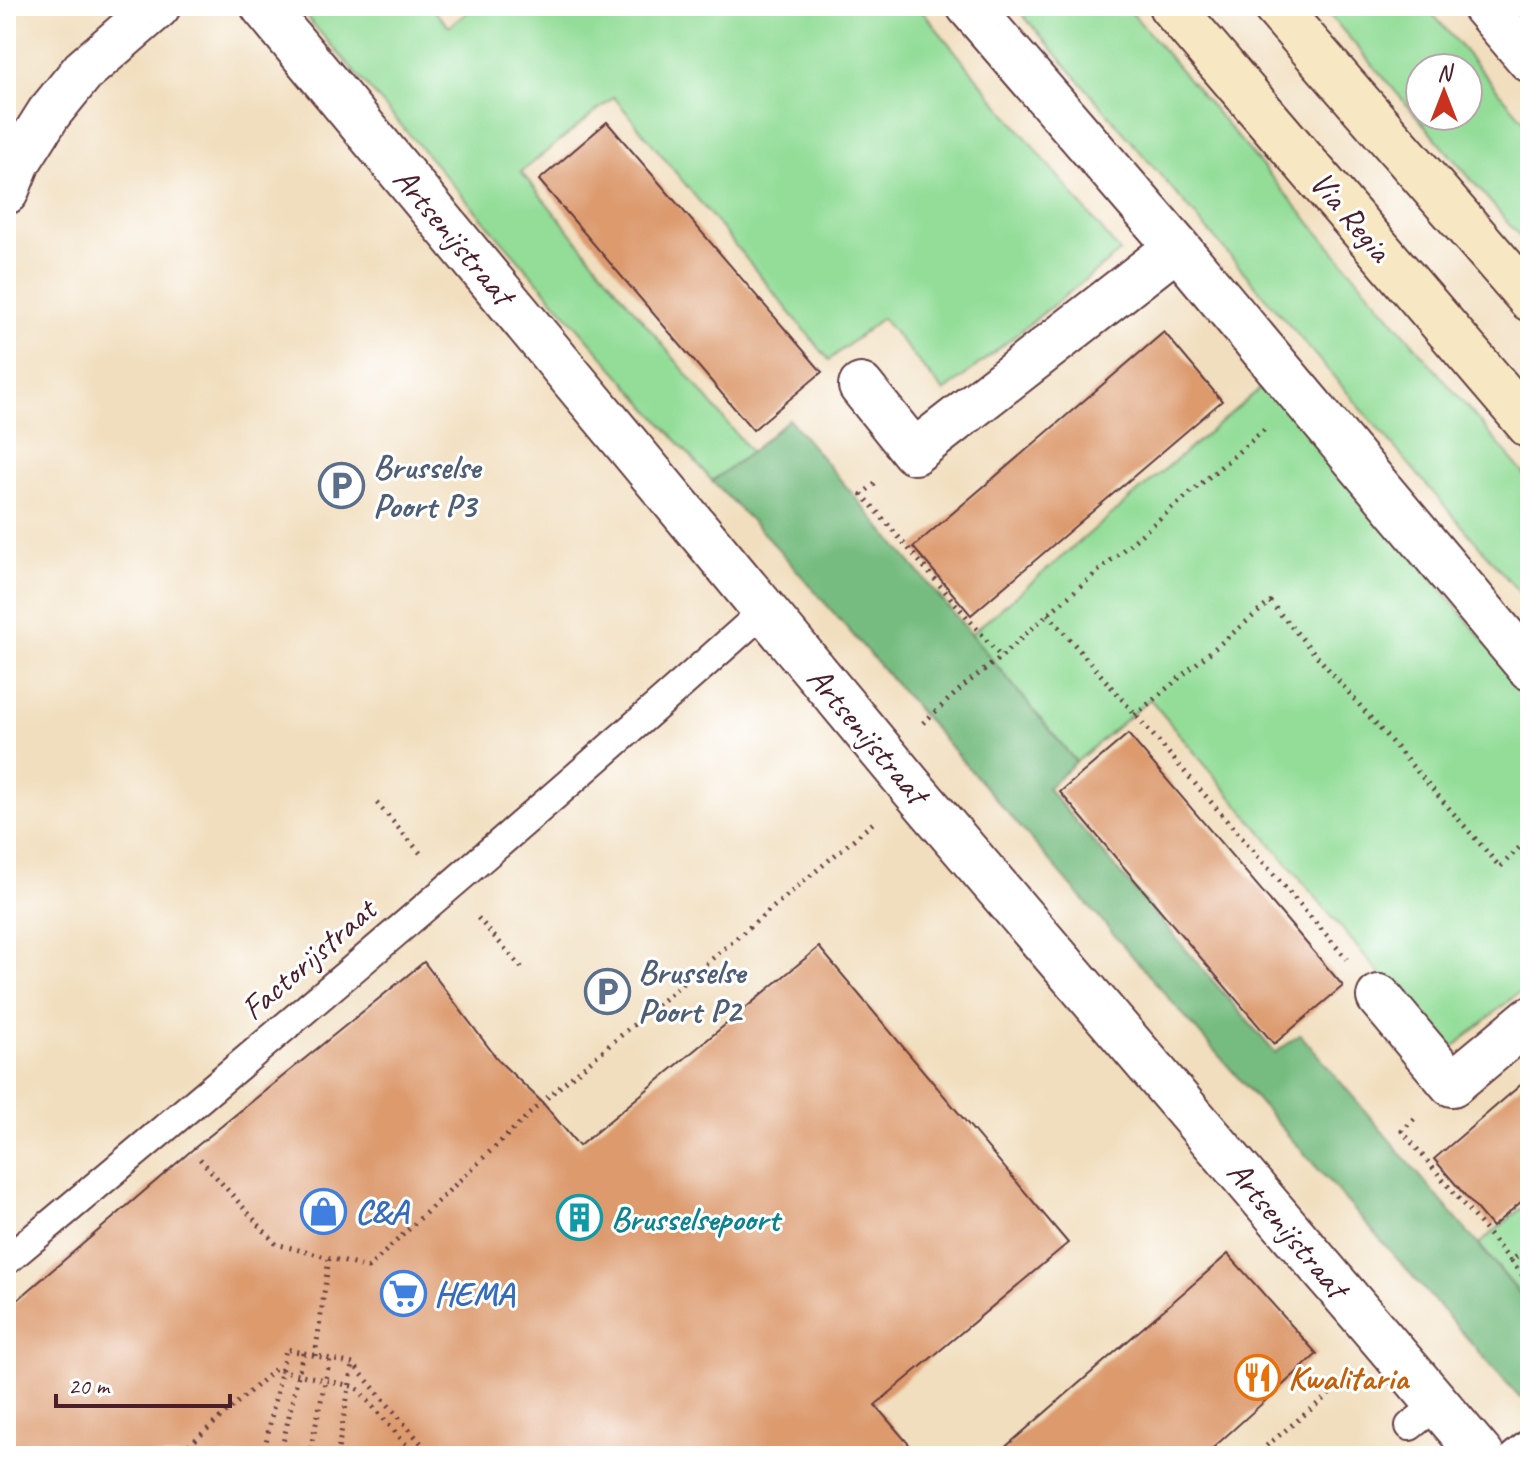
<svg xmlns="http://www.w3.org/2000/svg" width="1536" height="1462" font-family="Caveat,sans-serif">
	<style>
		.green { fill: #93dd98; stroke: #6e7e62; stroke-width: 2; fill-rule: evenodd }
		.forest { fill: #76bc80; stroke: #606e56; stroke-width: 2 }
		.building { fill: #dc9a6d }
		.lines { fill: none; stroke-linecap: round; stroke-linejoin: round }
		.lane-casing { stroke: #633c41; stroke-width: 32 }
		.street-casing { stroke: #633c41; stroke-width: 48 }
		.secondary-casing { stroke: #633c41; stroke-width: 48 }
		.path { stroke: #633c41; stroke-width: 5; stroke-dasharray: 2 6; stroke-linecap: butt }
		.lane { stroke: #fff; stroke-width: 28 }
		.street { stroke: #fff; stroke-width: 44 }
		.secondary { stroke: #f7e8c3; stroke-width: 44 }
		.labels { text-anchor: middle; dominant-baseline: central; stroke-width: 6; stroke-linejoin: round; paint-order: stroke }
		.street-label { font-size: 34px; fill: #4a1f2b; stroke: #fff }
		.service-label { font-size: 34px; font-weight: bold; fill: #4e5e75; stroke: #fff; text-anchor: start }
		.shop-label { font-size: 34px; font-weight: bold; fill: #366cbe; stroke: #fff; text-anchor: start }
		.culture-label { font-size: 34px; font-weight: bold; fill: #0d838f; stroke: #fff; text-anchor: start }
		.food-label { font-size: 34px; font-weight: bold; fill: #c56008; stroke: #fff; text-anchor: start }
	</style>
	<rect width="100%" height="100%" fill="#fff"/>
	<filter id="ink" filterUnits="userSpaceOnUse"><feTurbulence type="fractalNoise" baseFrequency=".0125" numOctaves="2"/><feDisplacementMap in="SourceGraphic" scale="16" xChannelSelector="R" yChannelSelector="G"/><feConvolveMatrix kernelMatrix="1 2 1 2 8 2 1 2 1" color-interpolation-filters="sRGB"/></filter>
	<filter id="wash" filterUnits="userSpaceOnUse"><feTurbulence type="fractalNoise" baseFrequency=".006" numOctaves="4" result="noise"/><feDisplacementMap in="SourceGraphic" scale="32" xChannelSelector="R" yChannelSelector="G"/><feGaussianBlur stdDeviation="1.8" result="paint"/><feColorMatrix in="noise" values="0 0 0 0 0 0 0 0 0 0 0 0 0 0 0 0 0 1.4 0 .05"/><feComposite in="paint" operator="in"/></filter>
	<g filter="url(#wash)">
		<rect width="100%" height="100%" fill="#f1debe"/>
		<path class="green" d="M297,6H430L449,27L475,6H918L1120,252L944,392L882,318L829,360L614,97L521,172L751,452L712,481Z
			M1015,6H1126L1530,481V605Z
			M1322,6H1426L1530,128V248ZM1420,68H1468V116H1420Z
			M1269,381L1530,696V983L1446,1053L1150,699L1076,762L971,634Z
			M1530,1201V1306L1479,1244Z"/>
		<path class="forest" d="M789,419L971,634L1076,762L1047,788L1275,1053L1300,1034L1530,1306V1389L1520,1398L1281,1127L773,543L712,481L751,452Z"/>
		<g id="blocks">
			<path class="building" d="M607,122L822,372L753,430L539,180Z
				M1164,332L1222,401L971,615L913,547Z
				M1128,734L1343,986L1274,1044L1060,792Z
				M819,947L1068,1243L875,1405L919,1456H6V1310L192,1150L424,962L499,1061L542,1102L579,1146Z
				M1530,1077V1194L1492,1227L1434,1159Z
				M1228,1254L1317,1354L1204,1456H995Z"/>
		</g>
	</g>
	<g filter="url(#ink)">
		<use href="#blocks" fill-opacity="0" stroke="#633c41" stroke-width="2"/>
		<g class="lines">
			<defs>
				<path id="lane" d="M6,1261C262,1048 516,833 764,611
					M1410,1426L1438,1404
					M1514,1456L1530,1443"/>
				<path id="street" d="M263,6L913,789L1482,1456
					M969,6L1177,247L1530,668
					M1484,6L1530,60
					M6,192L18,162L49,113L83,71L158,6
					M861,386L914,452L1177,247
					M1379,997L1452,1084L1530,1019"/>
				<path id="secondary" d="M1171,6L1530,426
					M1275,6L1530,299"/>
			</defs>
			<use href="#lane" class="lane-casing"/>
			<use href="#street" class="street-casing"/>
			<use href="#secondary" class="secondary-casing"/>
			<path class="path" d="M875,484L862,494L1001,657
				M1048,614L1347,959
				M1135,715L1270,602L1500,867L1530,837
				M923,723L967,683L1001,657L1048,614L1264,430
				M377,803L421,854
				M478,918L522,968
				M1414,1119L1402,1131L1511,1261L1530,1245
				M200,1159L276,1244L368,1268L542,1102L873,823
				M1511,1261L1530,1284
				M315,1356L329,1258
				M177,1456L275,1369L356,1387L416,1456
				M263,1456L286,1349L353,1364L432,1456
				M280,1456L303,1353
				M309,1456L330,1359
				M337,1456L353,1365
				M1254,1456L1349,1378"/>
			<use href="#lane" class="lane"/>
			<use href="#street" class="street"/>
			<use href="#secondary" class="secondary"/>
		</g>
	</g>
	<defs>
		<symbol id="parking-ring" viewBox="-11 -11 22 22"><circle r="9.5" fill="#fff" stroke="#5c6f8a" stroke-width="1.5"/><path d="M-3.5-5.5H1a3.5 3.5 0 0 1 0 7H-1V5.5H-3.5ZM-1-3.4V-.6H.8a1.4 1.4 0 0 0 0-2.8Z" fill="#5c6f8a"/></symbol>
		<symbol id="shop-ring" viewBox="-11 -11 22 22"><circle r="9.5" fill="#fff" stroke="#3f7fe0" stroke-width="1.5"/><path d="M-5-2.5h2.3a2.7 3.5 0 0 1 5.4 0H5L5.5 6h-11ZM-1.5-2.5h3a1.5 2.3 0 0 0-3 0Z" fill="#3f7fe0"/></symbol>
		<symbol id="building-ring" viewBox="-11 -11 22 22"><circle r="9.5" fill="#fff" stroke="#0f9aa8" stroke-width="1.5"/><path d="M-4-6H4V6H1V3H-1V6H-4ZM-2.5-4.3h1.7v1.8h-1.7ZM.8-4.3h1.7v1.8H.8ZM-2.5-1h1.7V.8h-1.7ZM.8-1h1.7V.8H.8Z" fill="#0f9aa8"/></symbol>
		<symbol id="supermarket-ring" viewBox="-11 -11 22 22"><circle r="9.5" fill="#fff" stroke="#3f7fe0" stroke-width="1.5"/><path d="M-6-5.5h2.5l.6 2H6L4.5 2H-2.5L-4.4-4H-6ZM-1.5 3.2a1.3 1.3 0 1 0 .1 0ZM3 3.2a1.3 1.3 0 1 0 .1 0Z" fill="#3f7fe0"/></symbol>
		<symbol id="restaurant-ring" viewBox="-11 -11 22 22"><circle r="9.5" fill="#fff" stroke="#e8710a" stroke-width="1.5"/><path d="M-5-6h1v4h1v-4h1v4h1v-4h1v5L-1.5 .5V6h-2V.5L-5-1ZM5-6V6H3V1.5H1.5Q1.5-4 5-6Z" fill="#e8710a"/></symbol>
	</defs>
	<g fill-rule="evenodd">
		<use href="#parking-ring" x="316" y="460" width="51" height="51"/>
		<use href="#parking-ring" x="582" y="966" width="51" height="51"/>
		<use href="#shop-ring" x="298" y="1186" width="51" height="51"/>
		<use href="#building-ring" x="554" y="1192" width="51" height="51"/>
		<use href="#supermarket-ring" x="378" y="1268" width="51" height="51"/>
		<use href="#restaurant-ring" x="1232" y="1352" width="51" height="51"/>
	</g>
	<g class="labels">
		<g class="street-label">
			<text transform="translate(1351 216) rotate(50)">Via Regia</text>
			<text transform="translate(454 236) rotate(50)">Artsenijstraat</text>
			<text transform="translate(868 735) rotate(50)">Artsenijstraat</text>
			<text transform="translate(308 959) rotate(-41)">Factorijstraat</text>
			<text transform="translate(1288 1229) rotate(50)">Artsenijstraat</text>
		</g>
		<g class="service-label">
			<text x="373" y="466">Brusselse<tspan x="373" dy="39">Poort P3</tspan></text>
			<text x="638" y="971">Brusselse<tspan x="638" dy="39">Poort P2</tspan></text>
		</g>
		<g class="shop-label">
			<text x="355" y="1211">C&amp;A</text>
			<text x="434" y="1293">HEMA</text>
		</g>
		<g class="culture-label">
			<text x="611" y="1218">Brusselsepoort</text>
		</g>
		<g class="food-label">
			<text x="1288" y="1377">Kwalitaria</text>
		</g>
	</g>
	<rect width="1536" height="1462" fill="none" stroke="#fff" stroke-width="32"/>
	<g transform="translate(1444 92)"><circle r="38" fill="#ffffff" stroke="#b7a5aa" stroke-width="2"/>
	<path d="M0-6L14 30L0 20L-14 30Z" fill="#c8321e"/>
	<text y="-12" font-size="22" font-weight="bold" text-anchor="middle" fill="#4a1f2b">N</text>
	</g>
	<path d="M56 1394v12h174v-12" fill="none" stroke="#4a1f2b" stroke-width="4"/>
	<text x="68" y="1394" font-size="24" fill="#4a1f2b" stroke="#ffffff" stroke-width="6" paint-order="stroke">20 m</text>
</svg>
